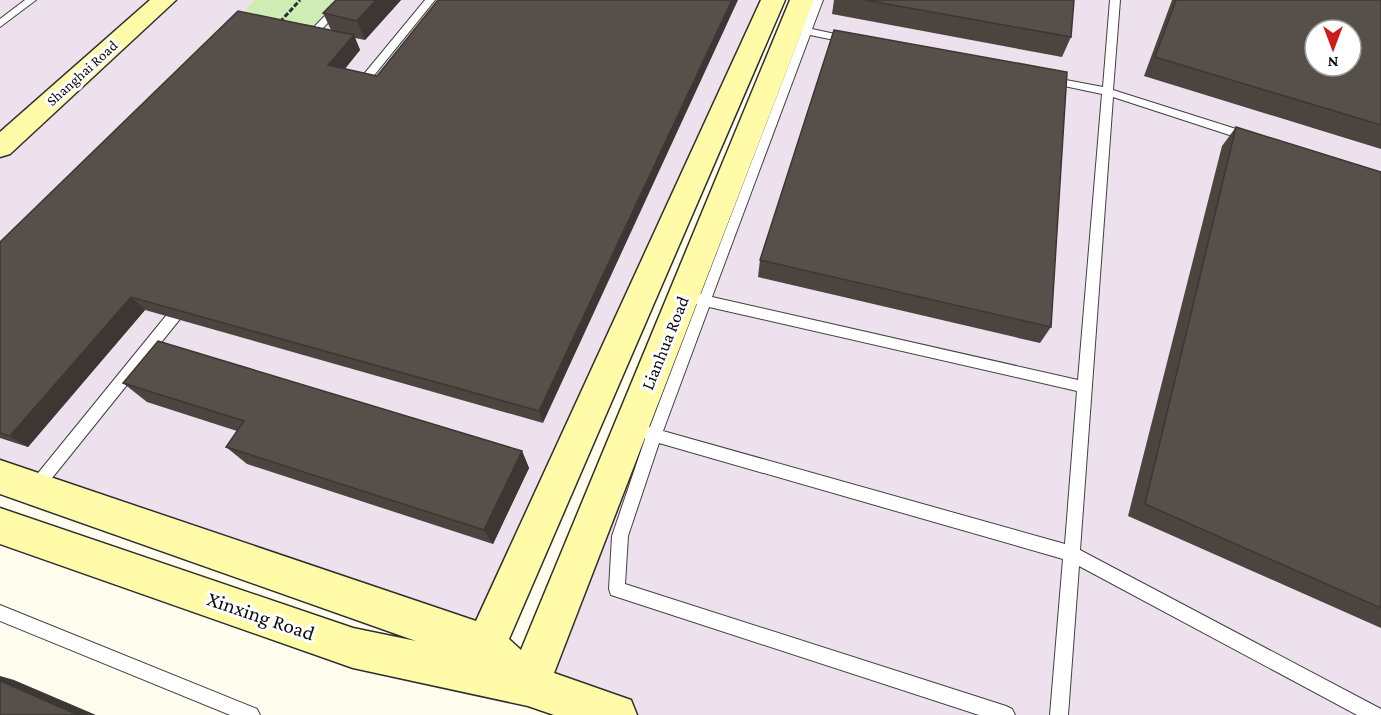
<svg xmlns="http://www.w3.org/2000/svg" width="1381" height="715" font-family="'Crimson Pro',serif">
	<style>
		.industrial { fill: #ede1ed; fill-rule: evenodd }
		.green { fill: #ceedb4 }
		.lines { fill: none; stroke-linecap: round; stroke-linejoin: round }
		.lane-casing { stroke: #404040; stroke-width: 2 }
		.secondary-casing { stroke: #2f2f2f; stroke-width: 3 }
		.path { stroke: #2f2f2f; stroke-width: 3; stroke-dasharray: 5 2; stroke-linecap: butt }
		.lane { fill: #fff; fill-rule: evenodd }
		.secondary { fill: #fffba9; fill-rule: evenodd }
		.wall { fill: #4b443f }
		.shaded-wall { fill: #3d3733 }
		.building { fill: #574f49; stroke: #3d3733; stroke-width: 1.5; fill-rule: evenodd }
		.labels { text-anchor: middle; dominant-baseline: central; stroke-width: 6; stroke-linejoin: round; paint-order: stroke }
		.far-street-label { font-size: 15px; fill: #0d0d0d; stroke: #fff }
		.street-label { font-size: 18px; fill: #0d0d0d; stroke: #fff }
		.near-street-label { font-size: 21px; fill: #0d0d0d; stroke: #fff }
	</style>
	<rect width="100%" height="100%" fill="#fffdee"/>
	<path class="industrial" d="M0,0H773L492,633L0,472Z
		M820,0H1381V715H616L528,685ZM1315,30H1351V66H1315Z"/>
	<path class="green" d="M255,0H345L316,30L240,15Z"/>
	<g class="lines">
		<defs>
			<path id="lane" d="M25,0H36L0,27V19Z
				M340,0H350L319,32L300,30L298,28L303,25L314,27Z
				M425,0H435L363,89H355V85Z
				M813,0H823L812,29L849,37L854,40L849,43L810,35L712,297L1078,380L1102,94L1050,83L1045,80L1050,77L1103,87L1110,0H1120L1113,90L1255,135L1257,138L1251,142L1113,97L1080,550L1381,709V715H1357L1079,566L1068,715H1050L1063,559L659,443L628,536L625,584L1006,706L1012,709L1015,715H979L611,595L609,589L612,536L645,439L640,433L642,428L650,427L697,304L692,299L693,295L701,294L801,33L795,30L803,27ZM709,307L1077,391L1065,544L663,431Z
				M183,300L188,301L189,305L188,309L40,493L35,495L30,493L28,488L30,483L178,301Z
				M0,605L257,709L260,715H230L0,621Z"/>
			<path id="secondary" d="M150,0H176L10,154L0,157V132Z
				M761,0H785L509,639L521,650L790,0H814L554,673L631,700L637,715H554L528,706L353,668L0,544V508L353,628L416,641L0,494V460L476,621Z"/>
		</defs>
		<use href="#lane" class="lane-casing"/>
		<use href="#secondary" class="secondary-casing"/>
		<path class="path" d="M280,22L300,0"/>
		<use href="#lane" class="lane"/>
		<use href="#secondary" class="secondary"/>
	</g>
	<path class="wall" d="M401,0L365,40L355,38L360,50L345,69L377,76L438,0L543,423L145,310L28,447L0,438V242L331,30L323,13Z
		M834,0H1074L1071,37L1062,57L832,14Z
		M1172,0H1381V149L1144,76Z
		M1236,127L1381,172V628L1128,516L1222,146Z
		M760,260L1051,327L1040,343L758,277Z
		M123,383L522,451L529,468L493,544L247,464L226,447L237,431L147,402Z"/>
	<path class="shaded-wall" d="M376,0H401L365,40L357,21Z
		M732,0H738L543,423L539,411Z
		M354,35L360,50L335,80L328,65Z
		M131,297L145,310L28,447L10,436Z
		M522,451L529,468L493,544L484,530Z
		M0,676L14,680L96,715H78L0,681Z"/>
	<path class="building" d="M336,0H376L357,21L323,13Z
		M438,0H732L539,411L131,297L10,436L0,433V242L238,11L354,35L328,65L377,76Z
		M865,0H1074L1071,37Z
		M1176,0H1381V125L1155,57ZM1315,30H1351V66H1315Z
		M834,30L1067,72L1051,327L760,260Z
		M1236,127L1381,172V608L1145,504Z
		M158,341L522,451L484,530L226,447L244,421L123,383Z
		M0,681L78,715H0Z"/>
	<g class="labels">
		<g class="far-street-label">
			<text transform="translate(82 73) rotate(-42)">Shanghai Road</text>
		</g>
		<g class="street-label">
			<text transform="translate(665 343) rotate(-68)">Lianhua Road</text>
		</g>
		<g class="near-street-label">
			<text transform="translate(261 616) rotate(19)">Xinxing Road</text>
		</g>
	</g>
	<g transform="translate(1333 48) rotate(180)"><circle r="28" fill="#ffffff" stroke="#9e9e9e" stroke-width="1.5"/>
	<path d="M0-4.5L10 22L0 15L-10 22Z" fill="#ca1d19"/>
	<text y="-9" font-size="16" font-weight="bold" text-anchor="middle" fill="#0d0d0d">N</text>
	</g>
</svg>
